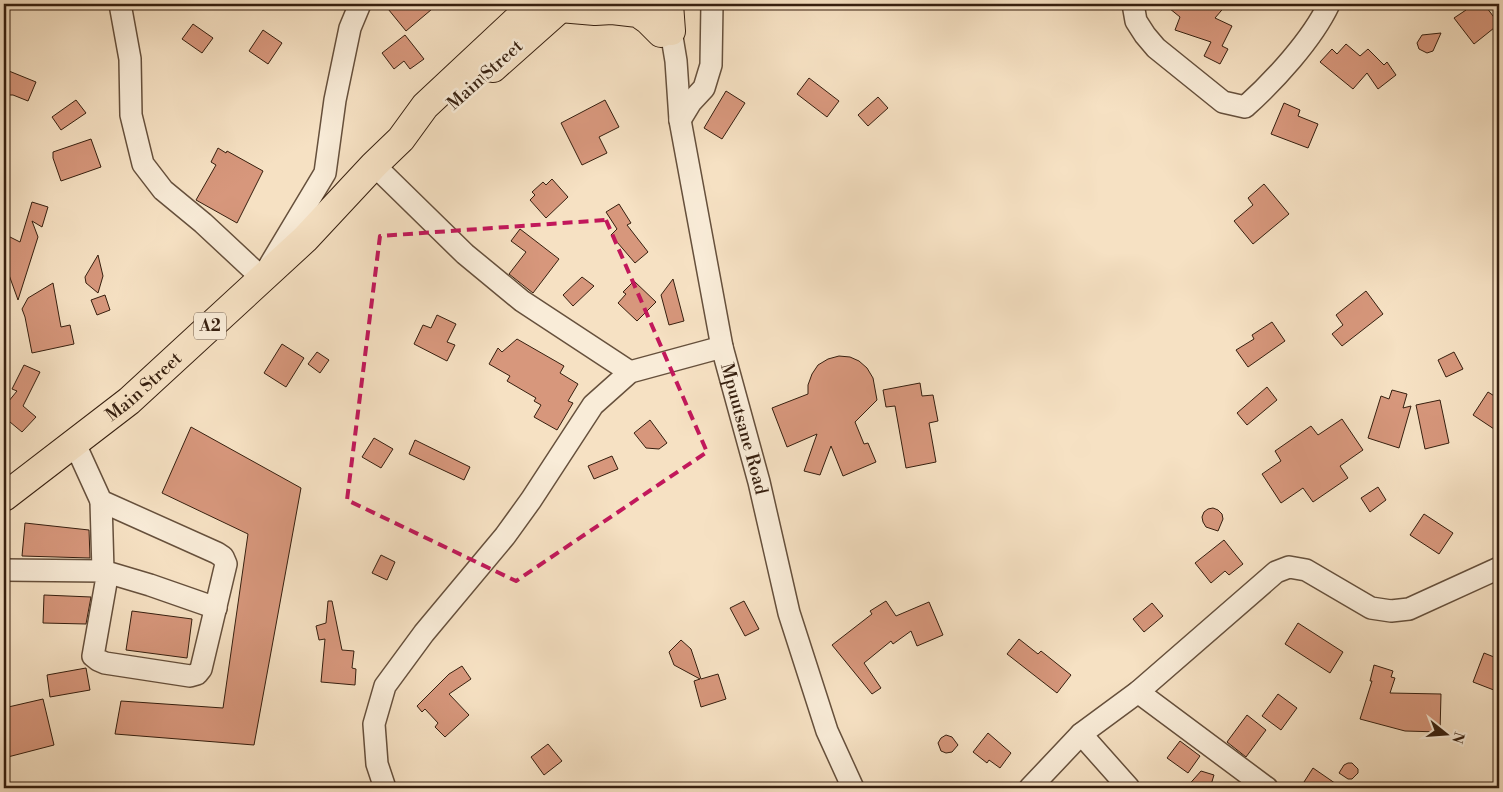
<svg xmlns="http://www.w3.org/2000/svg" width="1503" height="792" font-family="'Libre Bodoni',serif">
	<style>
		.building { fill: #d7977c; stroke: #361f0f }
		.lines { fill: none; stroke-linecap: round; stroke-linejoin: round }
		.minor-casing { stroke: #66503c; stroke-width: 24 }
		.highway-casing { stroke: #361f0f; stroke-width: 30 }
		.minor { stroke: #f9ecd8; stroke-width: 21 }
		.highway { stroke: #f6e1c3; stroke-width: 28 }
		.marked { fill: none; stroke: #c2185b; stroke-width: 4; stroke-dasharray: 10 6; stroke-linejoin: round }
		.labels { text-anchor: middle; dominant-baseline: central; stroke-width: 5; stroke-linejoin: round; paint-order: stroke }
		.shield { fill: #f9ecd8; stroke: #705c4b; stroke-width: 1 }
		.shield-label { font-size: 16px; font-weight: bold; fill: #361f0f }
		.street-label { font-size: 18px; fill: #361f0f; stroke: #f9ecd8 }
	</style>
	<rect width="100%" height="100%" fill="#f6e1c3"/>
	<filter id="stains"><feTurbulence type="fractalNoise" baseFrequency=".004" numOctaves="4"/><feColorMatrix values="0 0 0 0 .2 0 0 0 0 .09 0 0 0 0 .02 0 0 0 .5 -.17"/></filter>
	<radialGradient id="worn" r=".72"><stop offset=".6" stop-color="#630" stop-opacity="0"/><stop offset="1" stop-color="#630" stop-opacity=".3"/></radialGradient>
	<path class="building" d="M384,4H438L406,31Z
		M1164,4H1227L1215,18L1232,26L1222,46L1228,49L1220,64L1204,56L1211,42L1175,30L1180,17Z
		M1462,4H1484L1499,24L1474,44L1454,18L1466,10Z
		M193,24L213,38L202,53L182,39Z
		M263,30L282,43L268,64L249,51Z
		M1441,33L1433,51L1427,53L1419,49L1417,43L1422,35Z
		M405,35L424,59L410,69L404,61L394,69L382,53Z
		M1346,44L1360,56L1368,49L1384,65L1387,62L1396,75L1378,89L1367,73L1353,89L1320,62L1332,49L1337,54Z
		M4,69L36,82L28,101L13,95H4Z
		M809,78L839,101L827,117L797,94Z
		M726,91L745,103L722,139L704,128Z
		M878,97L888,108L868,126L858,115Z
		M76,100L86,113L61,130L52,117Z
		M605,100L619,127L599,137L607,153L582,165L561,123Z
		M1284,103L1300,110L1298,116L1318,124L1308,148L1271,134Z
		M91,139L101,167L61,181L53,158V152Z
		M218,148L226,153L227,151L263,171L237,223L196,200L216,165L211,162Z
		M552,179L568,197L546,218L530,200L535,195L532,192L543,182L546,185Z
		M1264,184L1289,214L1253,244L1234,221L1253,205L1248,198Z
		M32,202L48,207L42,227L32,221L38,237L18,300L4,261V234L20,242Z
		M619,204L631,223L627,225L648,252L635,263L611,235L617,229L606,212Z
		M520,229L559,259L533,293L509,274L526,252L511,241Z
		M98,255L103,276L98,293L86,283L85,277Z
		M582,277L594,286L573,306L563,295Z
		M673,279L684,321L669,325L661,295Z
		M634,281L656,302L637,321L618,303L626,294L623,292Z
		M53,283L61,327L70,325L74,344L32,353L25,317L22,309L28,298Z
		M1366,291L1383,314L1342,346L1332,334L1343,325L1336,315Z
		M105,295L110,310L97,315L91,300Z
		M437,315L456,324L447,342L455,345L447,361L414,344L423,325L431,328Z
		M1272,322L1285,341L1248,367L1236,350L1254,339L1252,335Z
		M517,339L564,366L560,373L578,384L568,401L573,403L557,430L534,417L541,405L534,401L536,398L507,381L510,376L489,364L498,348L502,352Z
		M282,344L304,358L286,387L264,373Z
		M317,352L329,360L320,373L308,364Z
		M1454,352L1463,369L1446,377L1438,360Z
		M839,356L850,357L859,361L867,368L873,378L877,400L855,422L864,444L868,443L876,462L843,476L831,446L820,475L804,471L817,434L787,447L772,408L808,394V385L812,374L818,365L828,359Z
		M24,365L40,372L23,406L36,417L22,432L4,417V407L17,391L12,389Z
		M920,383L922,396L933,395L938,421L929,423L936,462L906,468L895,406L886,407L883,390Z
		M1267,387L1277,400L1247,425L1237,413Z
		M1392,390L1407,394L1403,408L1411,406L1399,448L1368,438L1381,396L1389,399Z
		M1488,392L1499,399V420L1494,429L1473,415Z
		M1440,400L1449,443L1425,449L1416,405Z
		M1342,419L1363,450L1340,466L1348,478L1313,502L1303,488L1281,503L1262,474L1281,461L1275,451L1311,426L1318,435Z
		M650,420L667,443L659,449L646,448L634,433Z
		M191,427L301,488L254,745L115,734L121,701L223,708L248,534L162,493Z
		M374,438L393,449L381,468L362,457Z
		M415,440L470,467L464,480L409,454Z
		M612,456L618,469L594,479L588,466Z
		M1378,487L1386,500L1370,512L1361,498Z
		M1213,508L1218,510L1222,514L1223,519L1218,531L1206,527L1203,522L1202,517L1204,512L1208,509Z
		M1424,514L1453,533L1439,554L1410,535Z
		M25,523L89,530L90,558L22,556Z
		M1224,540L1243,564L1229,575L1225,571L1211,583L1195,563Z
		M381,555L395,562L387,580L372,573Z
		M44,595L91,597L86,624L43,623Z
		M328,601H332L342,650L354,651L352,668L356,669L355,685L321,682L325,639L319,640L316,626L326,623Z
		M744,601L759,629L745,636L730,608Z
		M886,601L896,616L929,602L943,635L917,646L911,631L893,644L891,641L864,663L881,688L872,694L832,645L872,614L870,611Z
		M1152,603L1163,616L1144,632L1133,619Z
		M132,611L192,619L187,658L126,650Z
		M1298,623L1343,652L1330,673L1285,644Z
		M1019,639L1038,654L1041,651L1071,675L1057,693L1007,654Z
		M681,640L691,649L701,679L718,674L726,699L701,707L694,681L700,679L674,665L669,652Z
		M1484,653L1499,659V692L1473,682Z
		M1374,665L1393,671L1391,677L1395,678L1390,693L1441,694L1440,732L1405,731L1360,719L1372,681H1370Z
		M462,666L471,679L449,694L469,715L445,737L435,727L438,723L425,709L422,712L417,706L449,674Z
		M86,668L90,690L50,697L47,675Z
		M1278,694L1297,708L1281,730L1262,716Z
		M43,699L54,745L4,758V708Z
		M1247,715L1266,730L1246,757L1227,742Z
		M988,733L1011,753L1000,768L989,760L987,763L973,752Z
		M946,735L952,737L958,745L952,752L946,753L941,751L938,743L941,738Z
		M1180,741L1200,756L1188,773L1167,758Z
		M548,744L562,761L544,775L531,757Z
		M1348,763H1352L1358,769V773L1352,779H1348L1339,773L1344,765Z
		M1313,768L1342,788H1314L1304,782Z
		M1201,771L1214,775L1210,788H1186Z"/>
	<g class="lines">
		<defs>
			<g id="minor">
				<path d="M120,4L130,59L131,115L143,164L163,190L203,223L262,278L325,173L335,100L350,28L360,4"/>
				<path d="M1133,4L1136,21L1145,35L1156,48L1223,102L1245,107C1274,81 1312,40 1329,4"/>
				<path id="s1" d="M666,16L671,31L676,61L680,120L722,347L759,482L789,613L827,731L853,788"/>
				<path d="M680,120L691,102L704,88L711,65L712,4"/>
				<path d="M374,165L465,254L522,301L630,372"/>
				<path d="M101,501L103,571L150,585L216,608"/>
				<path d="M4,570L103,571L107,577L93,656L98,660L105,663L190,676L197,674L201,669L226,564L223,557L217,553L101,501L75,444"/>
				<path d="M1138,692L1267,788"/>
				<path d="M1081,734L1129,788"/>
				<path d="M385,788L377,764L374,724L385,686L424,633L505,536L531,500L593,405L630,372L722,347"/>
				<path d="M1030,788L1081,734L1138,692L1276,572L1289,567L1306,570L1371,608L1391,611L1409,609L1499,568"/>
			</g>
			<g id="highway">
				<path d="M669,4L671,31"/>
				<path d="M560,8L595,11L612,10L638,13L648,20L661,33"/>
				<path d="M493,68L565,4"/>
				<path id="s2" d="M4,497L129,401L305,239L374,165L401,139L425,106L534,4"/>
			</g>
		</defs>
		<use href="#minor" class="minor-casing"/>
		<use href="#highway" class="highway-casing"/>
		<use href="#minor" class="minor"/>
		<use href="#highway" class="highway"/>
	</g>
	<path class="marked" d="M606,220L707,452L516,581L347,500L380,236Z"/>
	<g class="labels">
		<rect class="shield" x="194" y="312.5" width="32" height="27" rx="4"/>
		<g class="shield-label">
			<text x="210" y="326">A2</text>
		</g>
		<g class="street-label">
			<text transform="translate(485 75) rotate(-42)">Main Street</text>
			<text stroke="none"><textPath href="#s2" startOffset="178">Main Street</textPath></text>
			<text stroke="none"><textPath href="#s1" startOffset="421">Mpuutsane Road</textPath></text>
		</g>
	</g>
	<rect width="1503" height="792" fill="none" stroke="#f6e1c3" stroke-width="20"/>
	<rect x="5" y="5" width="1493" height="782" fill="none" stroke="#361f0f" stroke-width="2.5"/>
	<rect x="10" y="10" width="1483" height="772" fill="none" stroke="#361f0f"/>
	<g transform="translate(1446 734) rotate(107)" stroke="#f9ecd8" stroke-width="4" paint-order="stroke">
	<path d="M0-4L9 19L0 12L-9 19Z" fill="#361f0f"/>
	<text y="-8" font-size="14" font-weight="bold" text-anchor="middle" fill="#361f0f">N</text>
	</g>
	<rect width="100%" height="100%" filter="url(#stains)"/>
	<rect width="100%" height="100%" fill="url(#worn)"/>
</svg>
